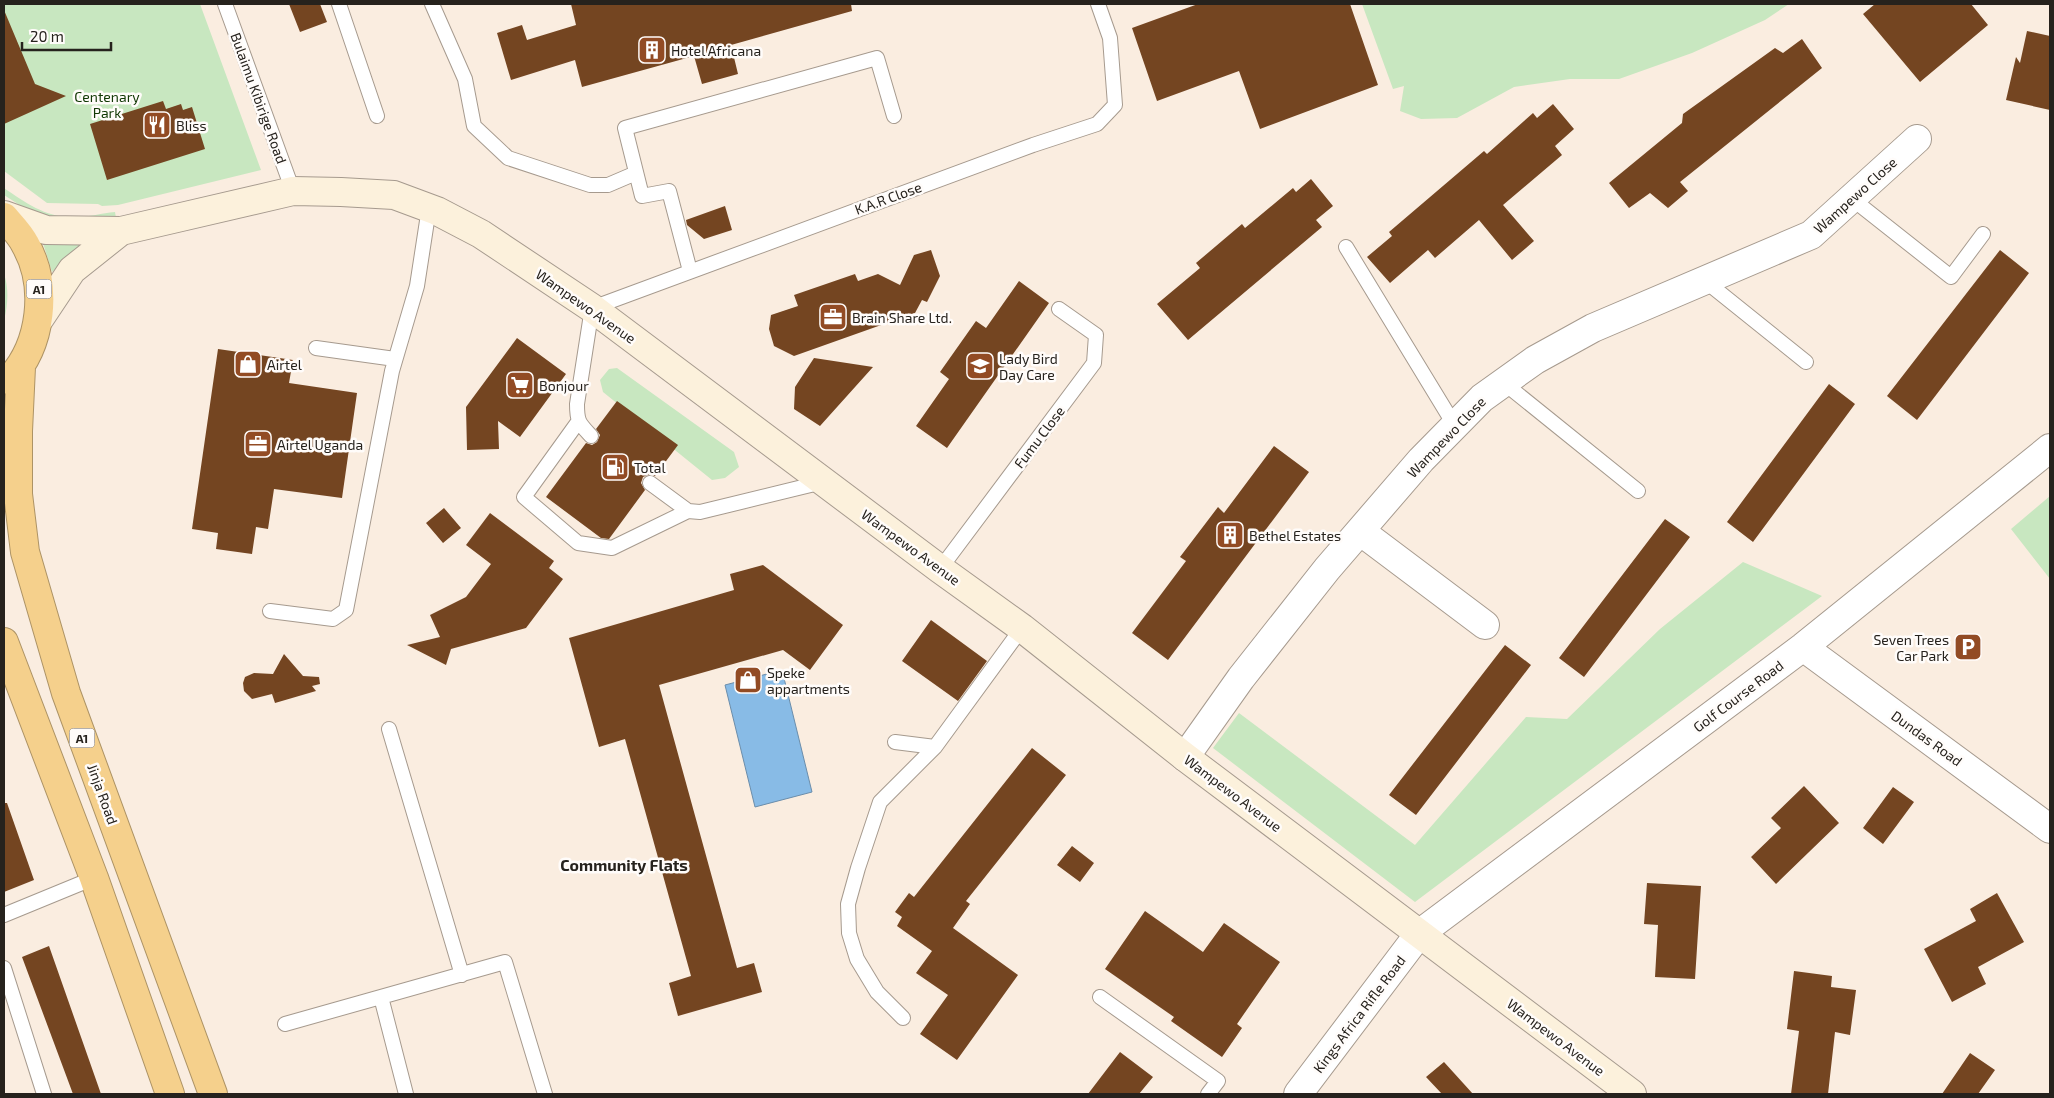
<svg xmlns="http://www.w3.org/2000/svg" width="2054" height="1098" font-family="'Exo 2',sans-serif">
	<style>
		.green { fill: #c8e7c0 }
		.water { fill: #88bbe6; stroke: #6b8daa }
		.building { fill: #744521 }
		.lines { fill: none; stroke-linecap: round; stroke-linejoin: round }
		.lane-casing { stroke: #a69a8e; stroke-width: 16 }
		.street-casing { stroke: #a69a8e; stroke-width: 30 }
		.secondary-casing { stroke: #a69a8e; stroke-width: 30 }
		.highway-casing { stroke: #ad9365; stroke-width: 30 }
		.lane { stroke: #fff; stroke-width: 14 }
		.street { stroke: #fff; stroke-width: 28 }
		.secondary { stroke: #fcf1dc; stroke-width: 28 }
		.highway { stroke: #f5d08c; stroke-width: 28 }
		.labels { text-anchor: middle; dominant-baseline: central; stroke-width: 5; stroke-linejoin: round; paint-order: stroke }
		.shield { fill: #fffcfa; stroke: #67635f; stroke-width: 1 }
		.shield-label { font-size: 12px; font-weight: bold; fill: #26221d }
		.poi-label { font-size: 14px; fill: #26221d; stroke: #fffcfa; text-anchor: start }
		.park-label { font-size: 14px; fill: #113804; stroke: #fffcfa }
		.street-label { font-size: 14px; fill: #26221d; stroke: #fffcfa }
		.quarter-label { font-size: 16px; font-weight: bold; fill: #26221d; stroke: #fffcfa }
	</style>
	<rect width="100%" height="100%" fill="#faede0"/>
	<path class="green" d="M4,4H200L261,170L118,205L102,206L98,204L47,203L4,171Z
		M1362,4H1789L1765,20L1692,53L1619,79H1570L1514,87L1457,118L1421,119L1400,111L1404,86L1393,89Z
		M4,188C26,203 48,219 76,217C89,217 102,213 115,212L116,218L38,217L4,195Z
		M91,240L52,272L43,243Z
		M4,274C9,288 8,305 4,320Z
		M617,368L734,452L739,467L725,478L712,480L603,392L600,380L609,369Z
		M2050,496V579L2011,529Z
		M1743,562L1822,596L1415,902L1213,748L1239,713L1415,845L1526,717L1567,719L1660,629Z"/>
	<path class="water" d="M782,670L812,792L755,807L725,685Z"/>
	<path class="building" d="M289,4H320L327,22L300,32Z
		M571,4H851L852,11L731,45L738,74L702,84L694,56L582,87L575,60L511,80L497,33L522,25L527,40L576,25Z
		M1198,4H1350L1378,85L1260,129L1239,71L1157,101L1132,28Z
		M1875,4H1971L1988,25L1920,82L1863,14Z
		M4,10L35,84L66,96L4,124Z
		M2027,31L2050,36V110L2006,100L2016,57L2020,63Z
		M1802,39L1822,68L1680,182L1688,191L1668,208L1650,193L1629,208L1609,183L1682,123L1683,114L1775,48L1783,53Z
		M163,101L166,109L181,104L183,110L192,107L205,149L107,180L90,124Z
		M1553,104L1574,129L1555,146L1562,155L1503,205L1534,241L1512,260L1479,220L1435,258L1428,250L1390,283L1367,257L1392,236L1389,232L1484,151L1487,154L1533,113L1537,118Z
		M1311,179L1333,206L1316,220L1322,227L1188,340L1157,304L1200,268L1196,263L1242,224L1245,228L1293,188L1296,192Z
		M725,206L732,230L704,239L687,225L686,220Z
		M931,250L940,276L927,302L922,300L915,313L794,356L774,346L769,329L771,315L798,306L794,295L855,274L858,281L878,274L900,285L914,255Z
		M2000,250L2029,273L1917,420L1887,396Z
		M1019,281L1049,303L947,448L916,426L949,379L940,372L976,321L986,328Z
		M517,338L566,374L520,437L498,421L499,449L467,450L466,407Z
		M218,349L293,360L289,383L357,393L342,498L274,489L268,529L256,527L252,554L216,549L218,533L192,529Z
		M814,358L873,367L820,426L794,409L795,387Z
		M1829,384L1855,404L1753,542L1727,522Z
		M617,401L678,445L655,476L650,474L643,477L641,483L645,490L609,539L601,538L546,497L586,443L592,445L597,442L600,435L596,429Z
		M1274,446L1309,472L1168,660L1132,633L1186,561L1180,557L1218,507L1224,513Z
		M444,508L461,528L443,543L426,523Z
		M490,513L554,561L549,568L563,579L526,628L451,649L446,665L407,645L440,637L430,615L466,597L491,564L466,545Z
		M1665,519L1690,537L1584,677L1559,658Z
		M763,565L843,625L810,670L783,650L659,685L737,968L754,963L762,992L678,1016L669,983L691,976L625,739L599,747L569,638L734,590L730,574Z
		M931,620L987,661L958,701L902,661Z
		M1505,645L1531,665L1416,815L1389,795Z
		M284,654L303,676L319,677L320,684L312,686L316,691L275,703L272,694L252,699L244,691L243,683L245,677L254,673L273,674Z
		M1032,748L1066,775L966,901L970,904L953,928L1018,975L957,1060L920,1034L948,995L916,973L932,951L897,926L902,917L895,912L909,893L914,897Z
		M1804,786L1839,823L1776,884L1751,857L1781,828L1771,818Z
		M1893,787L1914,802L1883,844L1863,828Z
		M4,803H7L34,880L4,892Z
		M1072,846L1094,863L1080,882L1057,865Z
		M1647,883L1701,886L1695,979L1655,977L1658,925L1644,924Z
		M1997,893L2024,942L1978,967L1986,984L1952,1002L1924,949L1976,921L1970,909Z
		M1145,911L1203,952L1224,923L1280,962L1237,1024L1242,1028L1222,1057L1171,1021L1174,1017L1105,969Z
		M49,946L101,1094H73L22,957Z
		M1794,971L1832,976L1831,987L1856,990L1850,1035L1835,1032L1828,1094H1791L1799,1031L1787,1029Z
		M1120,1052L1153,1077L1139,1094H1088Z
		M1970,1053L1995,1070L1978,1094H1942Z
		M1444,1062L1473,1094H1442L1426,1077Z"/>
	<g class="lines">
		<defs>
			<path id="lane" d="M225,4L293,191
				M339,4L377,116
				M432,4L465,79L474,126L508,158L590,185H608L636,173
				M1851,198L1951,277L1983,234
				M1346,247L1455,426
				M690,271L669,191L642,196L625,128L877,58L894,116
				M1704,280L1806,362
				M316,348L395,359
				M1504,383L1638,491
				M578,422L524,497L578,543L612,548L688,511
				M591,436C579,423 577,422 577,404L592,308L1033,145L1097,124L1115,105L1110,38L1098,4
				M650,483L688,511L700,512L823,482
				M940,569L1094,363L1096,335L1059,309
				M270,611L333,619L346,610L392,371L417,286L429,208
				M389,729L462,975
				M895,742L935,747
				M4,915L94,878
				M4,968L44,1094
				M381,997L406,1094
				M1100,997L1218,1081L1208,1094
				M903,1018L877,992L857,959L849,933L848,904L858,868L880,802L935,747L1022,628
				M285,1024L505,962L545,1094"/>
			<path id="street" d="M1360,531L1485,625
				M1803,647L2050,829
				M1185,757L1241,678L1327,569L1421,460L1482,398L1535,360L1593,328L1811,235L1917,139
				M1298,1094L1419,934L1803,647L2050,448"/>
			<path id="secondary" d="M4,215L46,230L121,231L293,191L341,192L394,195L437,211L481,234L592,308L940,569L1022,628L1185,757L1632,1094
				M40,318L72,270L121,231"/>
			<path id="highway" d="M4,217C11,225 20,234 25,244C49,286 42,345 9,380
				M21,367L18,431V494L25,552L66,693L213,1094
				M4,642L94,878L170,1094"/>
		</defs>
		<use href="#lane" class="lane-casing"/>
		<use href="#street" class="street-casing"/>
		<use href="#secondary" class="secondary-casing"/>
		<use href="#highway" class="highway-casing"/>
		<use href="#lane" class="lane"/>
		<use href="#street" class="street"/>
		<use href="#secondary" class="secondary"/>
		<use href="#highway" class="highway"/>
	</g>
	<defs>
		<symbol id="building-square" viewBox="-11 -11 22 22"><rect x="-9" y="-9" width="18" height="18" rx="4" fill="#924b24" stroke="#fffcfa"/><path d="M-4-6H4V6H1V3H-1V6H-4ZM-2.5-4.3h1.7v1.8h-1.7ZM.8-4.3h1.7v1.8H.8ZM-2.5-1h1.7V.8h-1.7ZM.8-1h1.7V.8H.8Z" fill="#fff"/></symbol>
		<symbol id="restaurant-square" viewBox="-11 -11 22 22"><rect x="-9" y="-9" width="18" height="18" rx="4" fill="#924b24" stroke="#fffcfa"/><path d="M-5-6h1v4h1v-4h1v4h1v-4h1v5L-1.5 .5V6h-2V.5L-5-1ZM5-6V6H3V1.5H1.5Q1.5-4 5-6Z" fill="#fff"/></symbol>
		<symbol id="office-square" viewBox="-11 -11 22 22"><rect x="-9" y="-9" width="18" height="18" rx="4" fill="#924b24" stroke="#fffcfa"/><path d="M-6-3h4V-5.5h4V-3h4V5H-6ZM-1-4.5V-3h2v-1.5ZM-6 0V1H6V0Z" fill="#fff"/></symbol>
		<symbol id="shop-square" viewBox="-11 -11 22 22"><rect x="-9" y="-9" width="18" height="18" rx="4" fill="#924b24" stroke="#fffcfa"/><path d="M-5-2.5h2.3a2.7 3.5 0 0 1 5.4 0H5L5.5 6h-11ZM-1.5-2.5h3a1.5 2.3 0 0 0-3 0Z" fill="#fff"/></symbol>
		<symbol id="school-square" viewBox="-11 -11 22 22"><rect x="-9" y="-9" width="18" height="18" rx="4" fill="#924b24" stroke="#fffcfa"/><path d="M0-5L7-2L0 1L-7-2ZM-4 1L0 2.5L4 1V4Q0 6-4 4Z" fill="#fff"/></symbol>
		<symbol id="supermarket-square" viewBox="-11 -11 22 22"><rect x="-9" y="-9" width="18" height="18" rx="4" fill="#924b24" stroke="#fffcfa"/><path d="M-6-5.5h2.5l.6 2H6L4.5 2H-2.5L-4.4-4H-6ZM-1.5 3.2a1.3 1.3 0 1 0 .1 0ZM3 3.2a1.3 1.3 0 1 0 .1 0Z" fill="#fff"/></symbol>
		<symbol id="fuel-square" viewBox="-11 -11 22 22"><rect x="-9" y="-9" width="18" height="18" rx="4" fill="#924b24" stroke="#fffcfa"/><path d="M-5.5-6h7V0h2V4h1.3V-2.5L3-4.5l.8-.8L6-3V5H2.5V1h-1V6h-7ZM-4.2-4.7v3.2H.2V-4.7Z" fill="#fff"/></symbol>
		<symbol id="parking-square" viewBox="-11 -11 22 22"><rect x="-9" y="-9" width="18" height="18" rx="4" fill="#924b24" stroke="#fffcfa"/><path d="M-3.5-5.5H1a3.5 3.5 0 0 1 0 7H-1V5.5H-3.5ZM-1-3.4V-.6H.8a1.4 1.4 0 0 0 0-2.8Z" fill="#fff"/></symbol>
	</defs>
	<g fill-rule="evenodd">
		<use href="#building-square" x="636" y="34" width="32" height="32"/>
		<use href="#restaurant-square" x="141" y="109" width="32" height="32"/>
		<use href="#office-square" x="817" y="301" width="32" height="32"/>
		<use href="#shop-square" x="232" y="348" width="32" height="32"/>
		<use href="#school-square" x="964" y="350" width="32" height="32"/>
		<use href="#supermarket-square" x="504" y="369" width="32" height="32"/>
		<use href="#office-square" x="242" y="428" width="32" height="32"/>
		<use href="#fuel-square" x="599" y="451" width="32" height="32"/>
		<use href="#building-square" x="1214" y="519" width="32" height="32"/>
		<use href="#parking-square" x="1952" y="631" width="32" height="32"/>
		<use href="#shop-square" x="732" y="664" width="32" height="32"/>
	</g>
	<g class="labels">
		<g class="shield">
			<rect x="26.5" y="279.5" width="25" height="19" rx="4"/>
			<rect x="69.5" y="728.5" width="25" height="19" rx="4"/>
		</g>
		<g class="shield-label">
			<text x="39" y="289">A1</text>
			<text x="82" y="738">A1</text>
		</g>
		<g class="poi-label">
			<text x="671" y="50">Hotel Africana</text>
			<text x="176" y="125">Bliss</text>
			<text x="852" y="317">Brain Share Ltd.</text>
			<text x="999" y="358">Lady Bird<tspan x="999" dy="16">Day Care</tspan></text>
			<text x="267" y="364">Airtel</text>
			<text x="539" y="385">Bonjour</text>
			<text x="277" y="444">Airtel Uganda</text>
			<text x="634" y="467">Total</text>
			<text x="1249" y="535">Bethel Estates</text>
			<text x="1949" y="639" text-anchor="end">Seven Trees<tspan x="1949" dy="16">Car Park</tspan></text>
			<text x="767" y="672">Speke<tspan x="767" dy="16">appartments</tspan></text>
		</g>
		<g class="park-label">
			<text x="107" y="96">Centenary<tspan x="107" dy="16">Park</tspan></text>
		</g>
		<g class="street-label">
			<text transform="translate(259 98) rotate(70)">Bulaimu Kibirige Road</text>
			<text transform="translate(1855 195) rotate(-42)">Wampewo Close</text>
			<text transform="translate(888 198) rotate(-20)">K.A.R Close</text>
			<text transform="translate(586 306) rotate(35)">Wampewo Avenue</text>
			<text transform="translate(1039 437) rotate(-53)">Fumu Close</text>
			<text transform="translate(1446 437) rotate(-46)">Wampewo Close</text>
			<text transform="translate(911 547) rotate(36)">Wampewo Avenue</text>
			<text transform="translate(1738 696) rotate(-37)">Golf Course Road</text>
			<text transform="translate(1927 738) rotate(36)">Dundas Road</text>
			<text transform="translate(1233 793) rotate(37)">Wampewo Avenue</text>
			<text transform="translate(103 794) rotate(70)">Jinja Road</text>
			<text transform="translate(1359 1014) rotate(-53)">Kings Africa Rifle Road</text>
			<text transform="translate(1556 1037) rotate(37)">Wampewo Avenue</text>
		</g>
		<g class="quarter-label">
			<text x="624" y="864">Community Flats</text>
		</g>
	</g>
	<rect width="2054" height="1098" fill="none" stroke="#26221d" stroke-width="10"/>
	<path d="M22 42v8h89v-8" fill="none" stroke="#26221d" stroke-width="2.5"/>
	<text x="30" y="42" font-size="15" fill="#26221d" stroke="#fffcfa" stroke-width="4" paint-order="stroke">20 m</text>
</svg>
